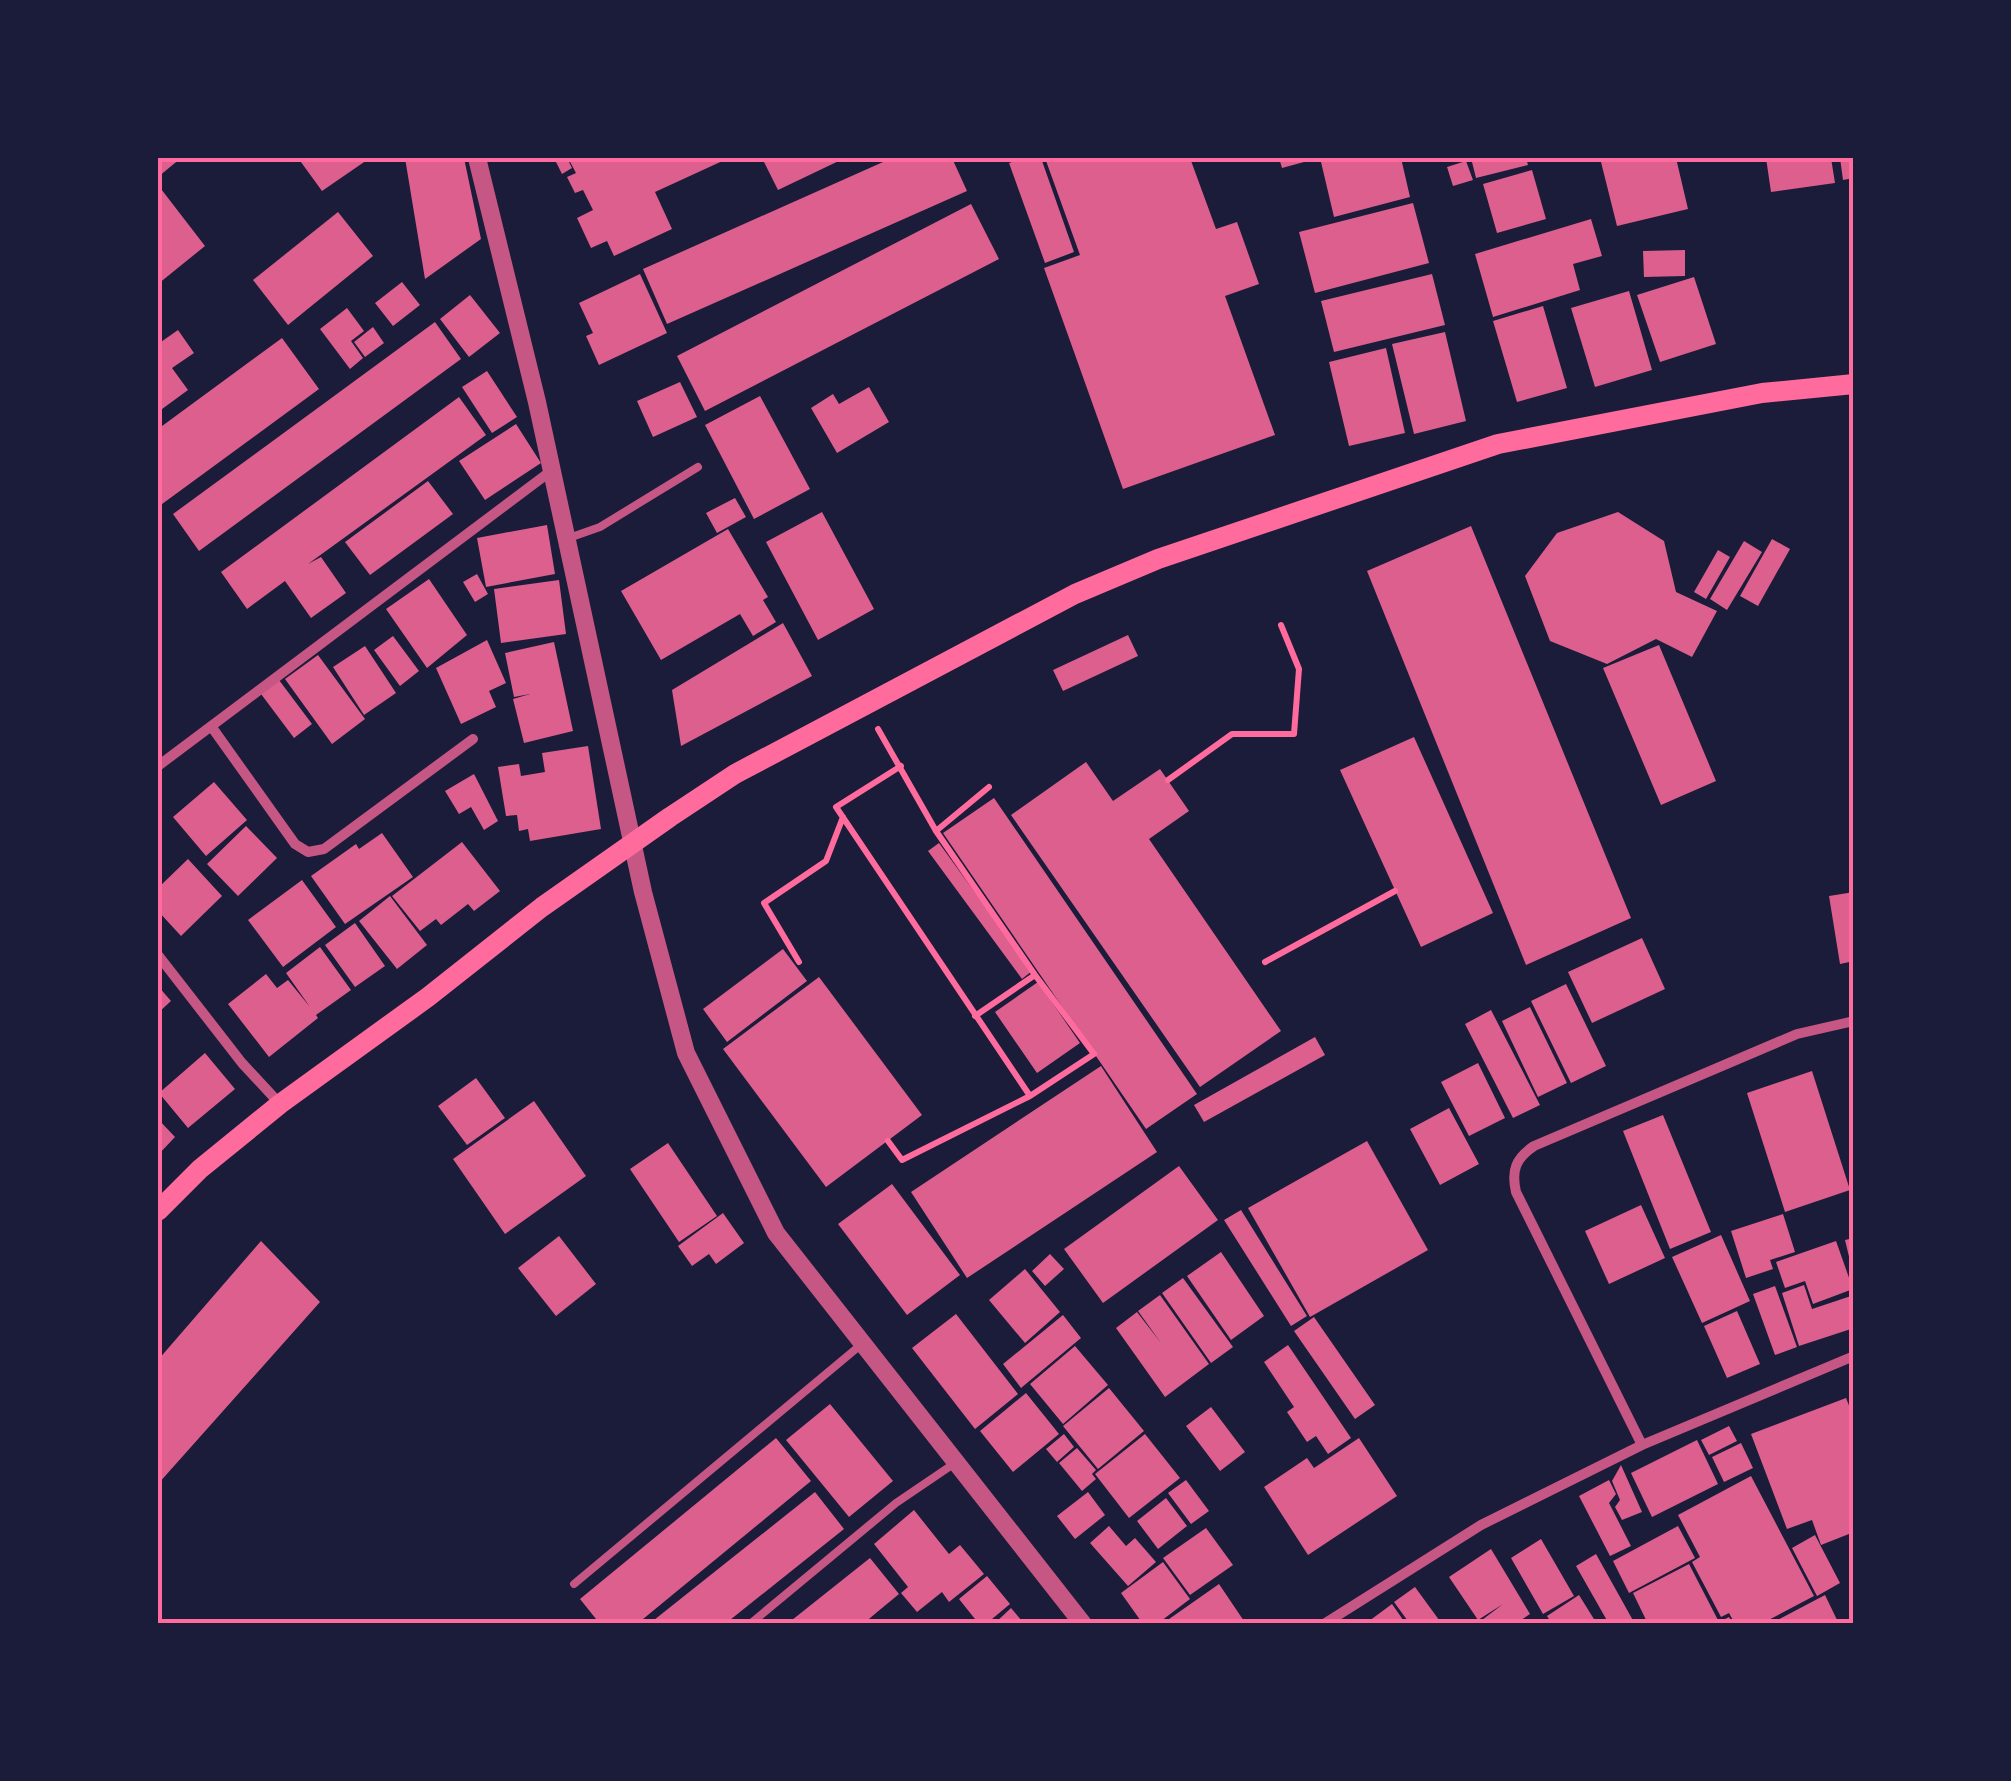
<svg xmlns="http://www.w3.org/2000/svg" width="2011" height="1781" font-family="'PT Sans',sans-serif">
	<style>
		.building { fill: #dd5f8e }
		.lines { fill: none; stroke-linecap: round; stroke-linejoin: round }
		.path { stroke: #ff6b9d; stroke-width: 6 }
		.service { stroke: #c65784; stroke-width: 8 }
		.minor { stroke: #c65784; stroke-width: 10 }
		.tertiary { stroke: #c65784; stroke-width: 18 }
		.secondary { stroke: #ff6b9d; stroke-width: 20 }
		.neatline { fill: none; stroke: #ff6b9d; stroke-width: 4 }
	</style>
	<rect width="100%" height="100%" fill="#1b1b3a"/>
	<path class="building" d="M158,158H181L158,177Z
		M298,158H370L322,191Z
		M405,158H464L481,239L425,279Z
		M554,158H567L572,168L562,174Z
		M568,158H729L655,192L672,229L614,256L607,241L591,248L577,218L593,210L583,190L575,193L567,177L576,173Z
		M762,158H845L778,190Z
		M892,158H952L967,191L667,324L643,269Z
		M1024,158H1041L1074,252L1045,263L1009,163Z
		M1045,158H1190L1216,229L1237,222L1259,284L1225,296L1275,435L1123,489L1044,268L1080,255Z
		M1279,158H1315V159L1282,168Z
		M1338,158H1401L1410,197L1334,217L1321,162Z
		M1471,158H1526L1528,165L1476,178Z
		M1600,158H1676L1688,209L1617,226Z
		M1766,158H1831L1835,183L1771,192Z
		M1840,158H1854V178L1843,180Z
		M1466,161L1473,180L1453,186L1447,167Z
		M1532,170L1546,219L1497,233L1483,184Z
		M158,185L205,246L158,284Z
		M1413,203L1429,263L1315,293L1299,232Z
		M971,204L999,259L705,411L677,356Z
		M338,212L373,256L288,325L253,280Z
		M1591,219L1602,256L1573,264L1580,290L1493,317L1475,254Z
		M1685,250V276L1644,277L1643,251Z
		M640,274L667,333L599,365L586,336L593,333L579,303Z
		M1432,274L1445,325L1334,352L1321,301Z
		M1694,277L1716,344L1660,362L1637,295Z
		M402,282L420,305L393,326L375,303Z
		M1629,291L1652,370L1595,387L1571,308Z
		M470,295L500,333L469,357L440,319Z
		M1543,306L1567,388L1517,402L1493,321Z
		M347,308L364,331L351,341L363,358L350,369L320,329Z
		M435,322L461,359L199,551L173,514Z
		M373,327L384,343L365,357L354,342Z
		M178,330L194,353L172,368L188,390L158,412V344Z
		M1445,332L1466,421L1414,434L1392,344Z
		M282,338L319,389L158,507V429Z
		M1386,348L1405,433L1349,446L1329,362Z
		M487,371L517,417L492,433L462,387Z
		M680,382L697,417L653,437L637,401Z
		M869,387L889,422L837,453L811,408L833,394L839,404Z
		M760,396L810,489L754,519L705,425Z
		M459,397L486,435L308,564L321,557L346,593L311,618L285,581L247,609L221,572Z
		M516,424L541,463L485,500L459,461Z
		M428,481L453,514L370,575L345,542Z
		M735,498L746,517L717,533L706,513Z
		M822,512L874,609L818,640L766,542Z
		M1618,512L1664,541L1676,592L1717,611L1692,657L1656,639L1607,664L1550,641L1525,576L1557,533Z
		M547,525L555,574L486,587L477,538Z
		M1471,526L1631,918L1526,965L1367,571Z
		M728,529L768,597L763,600L776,622L753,636L740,614L661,660L621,591Z
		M1772,539L1790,549L1758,606L1740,596Z
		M1744,541L1762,552L1727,610L1710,599Z
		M1718,550L1730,557L1706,599L1694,592Z
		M477,574L488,594L475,602L463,582Z
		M429,579L467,635L427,668L386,609Z
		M559,580L566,634L501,643L494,589Z
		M783,623L812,676L681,746L672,690Z
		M1128,635L1138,656L1063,691L1053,670Z
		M393,636L419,671L400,686L374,650Z
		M487,640L506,683L489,691L496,707L461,724L436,668Z
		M554,642L573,731L524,743L513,699L530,694L514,697L505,653Z
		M1659,645L1716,781L1661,805L1603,668Z
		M365,646L396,693L364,715L333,667Z
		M318,655L365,719L332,744L285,679Z
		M279,680L312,724L294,738L261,694Z
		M1414,737L1493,913L1421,947L1340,770Z
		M588,746L601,829L530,841L528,829L519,831L517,815L506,816L498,767L519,764L521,776L545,772L542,753Z
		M1086,762L1113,801L1160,769L1189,811L1149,839L1281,1031L1200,1087L1011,815Z
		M474,774L498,821L484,830L471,807L459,814L445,791Z
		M214,782L247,820L206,856L173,817Z
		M994,798L1197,1094L1146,1129L943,833Z
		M246,826L277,858L238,896L207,864Z
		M382,833L413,877L345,924L311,876L356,844L359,849Z
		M462,842L500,891L474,911L468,904L441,925L436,919L420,931L392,896Z
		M939,843L1032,971L1022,979L928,851Z
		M188,859L222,896L181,936L158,911V888Z
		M302,880L336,927L283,967L248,920Z
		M1854,892V961L1840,964L1829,896Z
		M390,896L427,945L397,969L359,921Z
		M355,923L385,966L355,987L325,945Z
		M1642,938L1665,989L1592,1023L1568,972Z
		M320,947L351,990L316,1015L318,1018L269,1057L228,1004L266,974L277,988L288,980L310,1007L286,973Z
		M783,949L807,981L727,1042L703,1009Z
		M819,977L922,1115L826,1187L723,1049Z
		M1038,982L1080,1043L1037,1073L995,1012Z
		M1566,984L1606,1066L1571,1083L1531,1001Z
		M158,986L171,1001L158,1013Z
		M1530,1007L1567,1083L1538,1097L1502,1021Z
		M1491,1010L1540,1105L1513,1118L1465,1024Z
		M1315,1037L1325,1055L1204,1122L1194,1105Z
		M205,1053L235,1089L188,1128L159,1093Z
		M1478,1063L1505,1118L1469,1136L1441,1082Z
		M1101,1066L1157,1152L967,1278L911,1192Z
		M1812,1071L1850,1190L1785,1212L1747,1093Z
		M476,1078L505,1118L467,1145L438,1106Z
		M534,1101L586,1176L505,1234L453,1159Z
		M1449,1108L1479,1164L1440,1185L1410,1129Z
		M1663,1115L1711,1232L1670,1249L1623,1131Z
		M158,1119L175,1137L158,1155Z
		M1367,1141L1428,1250L1310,1317L1248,1208Z
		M668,1143L717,1216L679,1242L630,1169Z
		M1179,1166L1218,1220L1103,1303L1064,1249Z
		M892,1184L960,1275L907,1315L838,1224Z
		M1641,1205L1665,1258L1609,1284L1585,1231Z
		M1241,1210L1307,1316L1291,1326L1224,1220Z
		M723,1213L744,1243L716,1264L709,1254L692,1266L678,1246Z
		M1783,1214L1795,1252L1770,1260L1773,1269L1746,1278L1731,1231Z
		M1721,1235L1750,1301L1702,1323L1672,1257Z
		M559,1236L596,1284L556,1316L518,1268Z
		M1854,1238V1269H1852L1845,1240Z
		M261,1241L320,1302L158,1484V1360Z
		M1836,1241L1853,1289L1813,1304L1805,1281L1785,1288L1776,1262Z
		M1221,1252L1264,1316L1231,1340L1187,1276Z
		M1050,1254L1064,1269L1045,1286L1032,1271Z
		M1025,1269L1060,1312L1025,1343L989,1300Z
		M1183,1278L1233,1347L1211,1363L1162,1293Z
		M1804,1285L1812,1309L1854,1295V1328L1799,1346L1782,1293Z
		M1775,1286L1797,1347L1775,1355L1753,1294Z
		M1160,1295L1209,1364L1165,1397L1116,1328L1137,1312L1161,1343L1138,1311Z
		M1737,1311L1760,1364L1727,1378L1704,1326Z
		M956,1314L1018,1394L975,1429L912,1348Z
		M1063,1315L1081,1338L1021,1388L1003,1364Z
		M1314,1317L1375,1405L1355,1419L1294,1331Z
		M1288,1345L1351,1438L1328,1454L1316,1436L1307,1442L1287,1412L1294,1407L1264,1362Z
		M1075,1346L1108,1385L1063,1424L1030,1384Z
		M1109,1388L1144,1431L1098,1469L1063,1426Z
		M1026,1393L1059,1434L1013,1472L980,1431Z
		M1846,1398L1854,1418V1532L1821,1545L1812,1520L1787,1529L1751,1434Z
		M830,1404L893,1481L849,1517L786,1440Z
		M1211,1407L1245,1452L1220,1471L1186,1426Z
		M1729,1426L1737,1441L1709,1455L1701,1440Z
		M1064,1434L1074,1447L1057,1462L1046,1449Z
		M1145,1434L1180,1478L1129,1518L1095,1474Z
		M776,1438L811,1481L637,1624H600L580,1599Z
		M1359,1438L1397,1496L1308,1555L1264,1487L1307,1458L1314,1468Z
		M1697,1440L1718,1484L1652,1517L1631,1473Z
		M1741,1443L1753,1468L1724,1482L1712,1457Z
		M1077,1448L1096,1470L1092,1474L1096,1479L1082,1491L1059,1463Z
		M1621,1465L1642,1512L1622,1520L1615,1507L1620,1500L1612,1481Z
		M1751,1476L1814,1596L1761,1624H1735L1729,1613L1721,1617L1692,1562L1700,1557L1678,1515Z
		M1186,1480L1209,1511L1191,1524L1168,1493Z
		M1609,1480L1616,1494L1609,1503L1631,1546L1610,1556L1579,1496Z
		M815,1492L844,1529L725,1624H649Z
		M1088,1492L1105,1515L1075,1539L1057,1516Z
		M1166,1498L1187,1526L1158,1549L1137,1521Z
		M914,1510L949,1554L960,1545L984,1574L949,1602L942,1592L917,1612L901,1593L908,1587L874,1544Z
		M1109,1526L1126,1546L1135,1538L1156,1562L1128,1586L1090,1543Z
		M1678,1526L1695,1558L1629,1593L1613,1561Z
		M1206,1528L1233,1565L1190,1595L1163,1558Z
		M1815,1535L1840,1583L1817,1596L1792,1548Z
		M1541,1539L1574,1596L1543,1614L1511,1558Z
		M1491,1549L1530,1614L1515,1624H1485L1482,1620L1503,1604L1478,1620L1449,1577Z
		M1596,1554L1635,1624H1609L1576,1566Z
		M870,1558L899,1594L876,1613L863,1624H787Z
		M1163,1562L1190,1599L1157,1624H1143L1121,1593Z
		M1689,1564L1719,1622L1729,1617L1733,1624H1648L1633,1593Z
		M987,1576L1010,1604L986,1624H979L959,1599Z
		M1219,1584L1246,1624H1162Z
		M1415,1587L1442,1624H1410L1394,1602Z
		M1579,1595L1597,1624H1552L1547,1616Z
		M1825,1595L1839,1624H1770Z
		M1392,1604L1406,1624H1365Z
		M1011,1608L1022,1621L994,1624Z"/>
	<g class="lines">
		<path class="path" d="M878,729L936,831L1035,975L975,1016
			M1168,780L1232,734H1294L1299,669L1281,625
			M936,831L989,787
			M799,962L764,903L826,861L843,817
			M1265,962L1395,891
			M1030,1096L1094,1054L1035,975
			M888,1141L902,1160L1030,1096L836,807L901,766"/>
		<path class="service" d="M566,539L600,527L698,467
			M574,1584L863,1343
			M750,1624L896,1503L955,1463"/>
		<path class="minor" d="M211,726L295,844L308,852L324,849L473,739
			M158,766L551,471
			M158,955L242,1063L280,1104
			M1642,1445L1516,1192C1511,1170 1516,1158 1534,1146L1797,1034L1854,1021
			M1324,1624L1481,1525L1642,1445L1854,1356"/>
		<path class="tertiary" d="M477,158L537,402L643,892L686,1053L776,1233L1083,1624"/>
		<path class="secondary" d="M158,1211L200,1169L280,1104L428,997L542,907L670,817L735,774L1075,594L1158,559L1498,444L1762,393L1854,384"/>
	</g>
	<rect width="2011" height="1781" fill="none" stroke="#1b1b3a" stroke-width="320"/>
	<rect x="160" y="160" width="1691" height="1461" class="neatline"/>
</svg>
